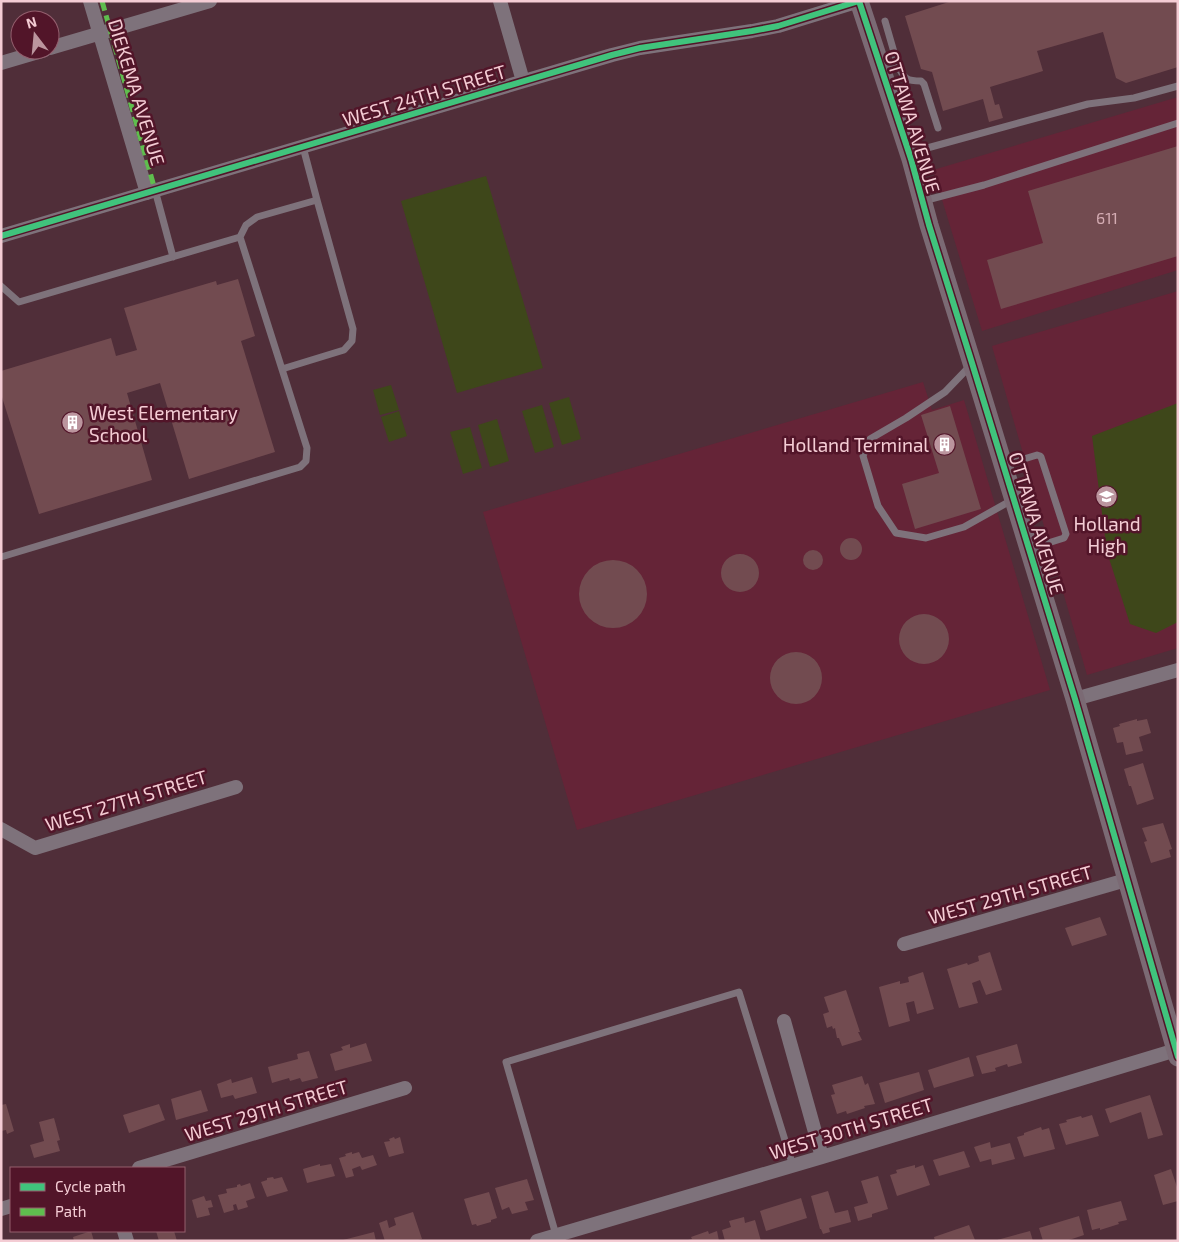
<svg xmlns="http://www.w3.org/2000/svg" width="1179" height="1242" font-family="'Exo 2',sans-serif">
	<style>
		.built { fill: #652437 }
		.green { fill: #3e471a }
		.building { fill: #724b50 }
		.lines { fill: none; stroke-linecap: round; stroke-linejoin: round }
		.lane { stroke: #7e727b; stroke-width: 7 }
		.street { stroke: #7e727b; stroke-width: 14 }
		.secondary { stroke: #7b6a74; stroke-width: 19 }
		.quiet { stroke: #5fbe4e; stroke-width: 5; stroke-dasharray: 10 5; stroke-linecap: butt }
		.cycleway-casing { stroke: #521529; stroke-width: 9 }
		.cycleway { stroke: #40c37c; stroke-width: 6 }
		.labels { text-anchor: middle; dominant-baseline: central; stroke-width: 5; stroke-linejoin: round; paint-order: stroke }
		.number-label { font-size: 16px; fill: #d4acb3 }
		.street-label { font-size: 19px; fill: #f4ccd4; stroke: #521529 }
		.poi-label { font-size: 19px; fill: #f4ccd4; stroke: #521529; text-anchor: start }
	</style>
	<rect width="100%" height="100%" fill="#502e39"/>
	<path class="built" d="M1178,97V270L982,331L933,170Z
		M1178,291V648L1087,675L992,346Z
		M923,382L932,410L964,400L1050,690L577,830L483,512Z"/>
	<path class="green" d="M486,176L543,368L457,393L401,201Z
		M391,385L399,410L380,415L373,390Z
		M569,397L581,439L562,445L549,403Z
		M1178,403V622L1156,633L1130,624L1107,552L1092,436Z
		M542,405L554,447L535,453L522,411Z
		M399,411L407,436L389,442L381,417Z
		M497,419L509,461L490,467L478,425Z
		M470,427L482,468L463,474L450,432Z"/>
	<path class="building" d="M952,1H1178V67L1126,83L1116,78L1103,32L1037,51L1043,71L990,87L995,105L999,104L1003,118L989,122L983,99L943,111L932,72L921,69L905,16Z
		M1178,146V256L1001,309L987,260L1043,243L1028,191Z
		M238,279L255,336L241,341L275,452L189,479L160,383L127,393L152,480L39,514L1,394V371L111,338L116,356L137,350L124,308L216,281L217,285Z
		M950,406L981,509L915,529L902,484L939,473L921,415Z
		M840 549a11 11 0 1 1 22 0a11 11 0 1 1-22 0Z
		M803 560a10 10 0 1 1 20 0a10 10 0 1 1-20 0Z
		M721 573a19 19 0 1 1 38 0a19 19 0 1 1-38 0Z
		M579 594a34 34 0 1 1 68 0a34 34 0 1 1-68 0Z
		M899 639a25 25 0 1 1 50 0a25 25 0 1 1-50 0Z
		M770 678a26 26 0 1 1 52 0a26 26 0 1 1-52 0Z
		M1137,719V721L1147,719L1151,733L1139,737L1143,751L1126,755L1123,742L1117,743L1113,728L1120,726L1119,724Z
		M1143,763L1154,799L1137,805L1131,786H1129L1124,769Z
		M1163,823L1172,849L1169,850L1171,857L1151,863L1144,842L1147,841L1142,828Z
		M1100,917L1107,935L1072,946L1065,928Z
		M990,952L1002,990L986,995L980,980L972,983L978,1003L959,1008L947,969L967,963L968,965L979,961L978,956Z
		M923,972L934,1009L917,1014L914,1001L906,1003L910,1021L889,1027L879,987L900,981V984L909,982L908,977Z
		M846,990L860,1032H858L862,1040L842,1046L839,1038H837L835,1028L833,1029L832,1026L827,1028L823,1014L829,1012L824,997Z
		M366,1043L372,1061L335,1071L330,1054L343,1050L341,1047L350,1044V1048Z
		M1017,1044L1022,1063L1008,1067L1007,1064L995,1068L996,1071L982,1074L976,1056Z
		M309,1051L318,1078L302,1082L300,1078L290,1081L289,1078L272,1083L268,1067L298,1059L297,1054Z
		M969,1057L974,1076L934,1088L928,1070Z
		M919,1072L924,1090L885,1103L879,1083Z
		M862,1076L865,1085L868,1083L875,1104L864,1106L865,1108L847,1114L846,1111L837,1114L831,1095L835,1094L832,1085Z
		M252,1077L257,1093L235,1099L233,1095L221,1098L217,1084L231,1079L232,1083Z
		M201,1090L208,1111L176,1120L171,1099Z
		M1150,1095L1163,1135L1148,1139L1141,1112L1110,1123L1105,1109Z
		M6,1104L14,1131L7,1134L6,1130L1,1131V1105Z
		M159,1104L165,1120L129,1133L123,1115Z
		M1092,1115L1099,1136L1066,1145L1059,1124L1067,1122L1066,1120L1081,1116L1082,1118Z
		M54,1118L60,1140L57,1141L60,1151L34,1158L30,1145L44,1141L39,1122Z
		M1041,1127L1042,1130L1049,1128L1055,1149L1024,1157L1017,1137L1024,1135V1133Z
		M394,1137L395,1139L400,1137L404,1153L389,1157L384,1142L390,1141L389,1139Z
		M990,1142L991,1148L1010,1143L1015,1159L992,1165L991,1159L980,1162L974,1147Z
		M964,1151L970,1167L939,1176L933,1160Z
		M352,1152V1154L359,1152L362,1158L373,1155L377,1165L362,1170L360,1166L352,1169L354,1176L346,1178L339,1158L346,1156L345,1154Z
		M320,1164V1166L331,1164L335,1176L307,1183L303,1169Z
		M915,1165V1168L923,1165L930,1185L897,1196L890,1175L897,1173L896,1170Z
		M1171,1169L1178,1190V1201L1163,1205L1154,1175Z
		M878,1176L888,1209L872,1214V1217L858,1221L854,1207L868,1203L861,1181Z
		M273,1177L274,1179L282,1177L288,1191L267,1197L261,1182L267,1180V1178Z
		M527,1179L534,1200L525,1202L528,1210L512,1214L509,1207L502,1210L495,1188Z
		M250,1183L255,1198L246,1201L248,1207L238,1210L236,1204L233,1205L234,1210L224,1213L218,1195L227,1193L226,1189L237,1187V1185L240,1184L241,1186Z
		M828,1191L835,1213L848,1210L851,1222L829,1228L830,1232L823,1234L821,1229H820L811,1196Z
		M489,1192L497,1218L491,1220V1222L477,1226L476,1224L472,1225L464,1199Z
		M204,1196L206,1201L211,1200L213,1207L208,1208L210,1215L197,1218L192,1200Z
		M801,1198L807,1218L766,1231L760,1211Z
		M1121,1201L1127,1220L1118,1222L1119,1224L1100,1230V1228L1092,1230L1087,1210Z
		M413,1212L422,1239L415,1241H391L390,1240L385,1241L379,1223L387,1220L389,1228L396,1225L394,1218Z
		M1079,1216L1084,1235L1066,1241H1043L1039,1228Z
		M744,1217L745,1223L755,1220L761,1241H725L722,1230L731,1227L729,1221Z
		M969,1225L975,1240L935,1241L934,1237Z
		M91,1231L94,1241H74L73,1237Z
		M156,1231H174L177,1241H159Z
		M708,1231L709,1234L717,1231L719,1241H688V1240L692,1239L691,1237Z
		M1030,1231L1033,1241H998L997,1240Z
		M374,1232L376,1241H343V1240Z"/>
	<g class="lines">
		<path class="lane" d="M885,21L898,66
			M882,71L898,66C904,79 907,81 921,81L924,84L938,128
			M909,153L1088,104L1134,98L1178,86
			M155,190L173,257
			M923,201L984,185L1178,123
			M240,237L246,225L257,217L317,200L303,147
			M1,286L19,302L240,237L307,448L306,461L300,467L1,557
			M971,365L945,392L906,418L870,439L863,456L878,506L896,533L926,538L964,527L1012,500
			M282,369L344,350L352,341L353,329L317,200
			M1004,465L1037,455L1040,456L1041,457L1066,534L1064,538L1029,549
			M556,1235L506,1062L739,992L793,1166"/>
		<path class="street" d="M90,1L147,193
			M500,1L523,81
			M50,48L210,1
			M1,63L45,50
			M1,236L612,55L640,48L752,31L778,26L859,1
			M1075,699L1178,670
			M1,829L35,848L236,787
			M904,944L1126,880
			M784,1021L822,1157
			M139,1168L405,1088
			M1,1209L11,1206
			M124,1231L127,1241
			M537,1241L822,1157L1176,1050"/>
		<path class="secondary" d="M859,1L911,159L929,225L972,363L1075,699L1178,1057"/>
		<path class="quiet" d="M102,1L155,190"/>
		<defs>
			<path id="cycleway" d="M1,236L612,55L640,48L752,31L778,26L859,1L911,159L929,225L972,363L1075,699L1178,1057"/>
		</defs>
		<use href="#cycleway" class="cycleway-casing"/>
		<use href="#cycleway" class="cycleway"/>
	</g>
	<defs>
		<symbol id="building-disc" viewBox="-11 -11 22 22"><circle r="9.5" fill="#bb959e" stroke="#521529"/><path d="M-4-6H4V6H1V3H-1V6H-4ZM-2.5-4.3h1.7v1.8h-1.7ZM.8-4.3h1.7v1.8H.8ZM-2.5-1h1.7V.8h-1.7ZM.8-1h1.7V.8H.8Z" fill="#fff"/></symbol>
		<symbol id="school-disc" viewBox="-11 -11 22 22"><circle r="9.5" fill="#bb959e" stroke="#521529"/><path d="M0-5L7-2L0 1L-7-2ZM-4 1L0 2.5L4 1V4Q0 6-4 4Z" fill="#fff"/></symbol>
	</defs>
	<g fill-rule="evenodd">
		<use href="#building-disc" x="60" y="410" width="25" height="25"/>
		<use href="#building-disc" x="932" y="432" width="25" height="25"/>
		<use href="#school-disc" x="1094" y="484" width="25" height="25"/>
	</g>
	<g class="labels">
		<g class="number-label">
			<text x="1107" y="217">611</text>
		</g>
		<g class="street-label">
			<text transform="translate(137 92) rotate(73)">DIEKEMA AVENUE</text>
			<text transform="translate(424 95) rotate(-17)">WEST 24TH STREET</text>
			<text transform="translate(913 122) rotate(73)">OTTAWA AVENUE</text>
			<text transform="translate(1037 523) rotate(73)">OTTAWA AVENUE</text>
			<text transform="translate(126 800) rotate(-17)">WEST 27TH STREET</text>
			<text transform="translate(1010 894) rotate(-16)">WEST 29TH STREET</text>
			<text transform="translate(266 1110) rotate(-17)">WEST 29TH STREET</text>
			<text transform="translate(851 1128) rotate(-17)">WEST 30TH STREET</text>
		</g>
		<g class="poi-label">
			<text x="89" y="412">West Elementary<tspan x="89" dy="22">School</tspan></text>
			<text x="929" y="444" text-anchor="end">Holland Terminal</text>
			<text x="1107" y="523" text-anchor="middle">Holland<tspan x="1107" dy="22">High</tspan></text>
		</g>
	</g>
	<rect width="1179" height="1242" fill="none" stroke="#f4ccd4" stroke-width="5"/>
	<rect x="10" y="1167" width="175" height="65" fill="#521529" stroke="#935e6d"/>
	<rect x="20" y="1183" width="25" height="8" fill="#40c37c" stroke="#935e6d"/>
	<text x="55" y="1192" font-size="15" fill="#f4ccd4">Cycle path</text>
	<rect x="20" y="1208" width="25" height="8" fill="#5fbe4e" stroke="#935e6d"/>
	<text x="55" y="1217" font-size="15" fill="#f4ccd4">Path</text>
	<g transform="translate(35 35) rotate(344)"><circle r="24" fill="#521529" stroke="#935e6d"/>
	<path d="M0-4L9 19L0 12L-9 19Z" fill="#bb959e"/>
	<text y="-8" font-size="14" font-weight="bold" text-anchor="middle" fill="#f4ccd4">N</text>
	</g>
</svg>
